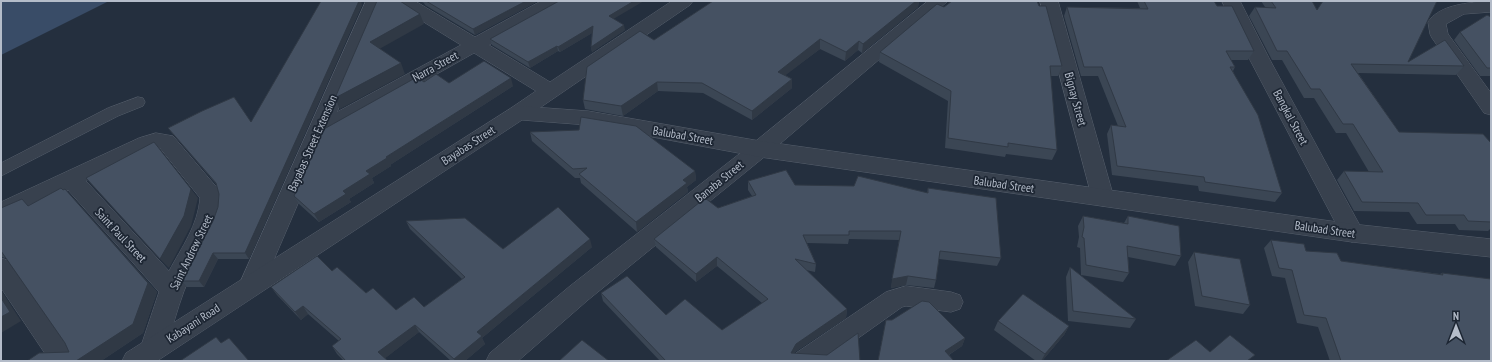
<svg xmlns="http://www.w3.org/2000/svg" width="1492" height="362" font-family="'PT Sans Narrow',sans-serif">
	<style>
		.water { fill: #394c67 }
		.lines { fill: none; stroke-linecap: round; stroke-linejoin: round }
		.service-casing { stroke: #565f6c; stroke-width: 1 }
		.minor-casing { stroke: #565f6c; stroke-width: 1 }
		.tertiary-casing { stroke: #565f6c; stroke-width: 1 }
		.service { fill: #38414e; fill-rule: evenodd }
		.minor { fill: #38414e; fill-rule: evenodd }
		.tertiary { fill: #38414e; fill-rule: evenodd }
		.wall { fill: #3b4654 }
		.shaded-wall { fill: #303945 }
		.building { fill: #455162; stroke: #303945 }
		.labels { text-anchor: middle; dominant-baseline: central; stroke-width: 3.5; stroke-linejoin: round; paint-order: stroke }
		.street-label { font-size: 12px; fill: #b4bcc9; stroke: #1d2633 }
	</style>
	<rect width="100%" height="100%" fill="#242f3e"/>
	<path class="water" d="M1,1H109L1,55Z"/>
	<g class="lines">
		<defs>
			<path id="service" d="M138,97L143,98L145,102L143,106L118,116L1,176V163L108,108Z"/>
			<path id="minor" d="M366,1H384L337,112L461,45L396,5L393,1H415L475,37L541,1H563L560,5L489,45L550,82L672,1H693L690,5L525,118L518,120L511,118L508,113L511,108L536,91L474,53L327,136L260,292L251,295L242,292L239,285Z
				M928,1H948L768,154L588,300L518,361H486L490,353L570,286L752,144Z
				M1040,1H1058L1114,198L1111,204L1103,206L1095,204L1092,198Z
				M1222,1H1240L1270,60L1364,233L1360,239L1352,242L1344,239L1250,60Z
				M1476,2H1491V12L1464,14L1446,24L1448,34L1491,93V115L1484,113L1432,38L1430,34L1428,22C1438,7 1460,4 1476,2Z
				M156,133L173,136L219,190C233,215 194,266 184,291C177,310 172,329 166,349L162,357L153,360L144,357L140,349L159,292L68,190L1,221V202L139,138ZM156,147L160,148L200,198C198,225 182,247 169,271L86,181Z
				M1,258L10,261L74,353L78,361H50L1,288Z
				M906,286L951,292L960,295L963,302L960,309L951,312L906,306L902,307L826,361H792L796,353L886,292Z"/>
			<path id="tertiary" d="M518,106L588,111L760,141L1352,224L1491,239V257L1352,242L760,157L588,125L522,120L157,361H122L126,353L511,108Z"/>
		</defs>
		<use href="#service" class="service-casing"/>
		<use href="#minor" class="minor-casing"/>
		<use href="#tertiary" class="tertiary-casing"/>
		<use href="#service" class="service"/>
		<use href="#minor" class="minor"/>
		<use href="#tertiary" class="tertiary"/>
	</g>
	<path class="wall" d="M420,1H538L475,35L425,5L424,3Z
		M712,1H919L918,7L862,53L858,50L845,61L820,49L785,75L792,79V88L752,120L703,93L658,91L623,116L585,109L583,100L654,40L713,1Z
		M1137,1H1214L1217,6L1254,51L1248,60H1231L1235,67L1233,71L1282,193L1275,202L1199,191L1198,186L1112,175L1107,134L1111,125L1118,126L1098,76H1081L1064,16L1067,7L1140,8Z
		M1261,1H1312L1317,10L1408,62L1464,66L1456,75L1358,73L1399,132L1491,143V228L1488,231L1459,230L1455,224H1417L1409,212L1354,211L1337,180L1344,171L1369,172L1346,133H1336L1314,98H1304L1282,60H1272L1249,16L1255,7H1265Z
		M362,5L249,259H218L204,287H187L182,281L213,221L218,207L219,194L216,184L173,134L168,128L251,122Z
		M944,7L1062,66L1058,76H1050L1057,150L1052,160L1006,154L1005,157L945,148L948,101L879,62L880,52Z
		M1491,17V76H1480L1454,40L1460,32Z
		M614,19L625,30L592,52L591,47L592,33L560,52L558,51L530,68L492,45L490,39Z
		M424,82L513,86L390,165L391,166L372,178L374,183L349,199L351,202L319,222L299,204L294,196Z
		M530,132L695,171L696,180L687,187L688,192L637,232L581,183L580,178H575L532,141Z
		M748,181L795,185L927,193L928,188L1001,258L997,266L939,259L936,280L934,288L906,285L891,288L899,240L849,239L848,244L807,243L816,264L815,272L806,270L847,309L846,318L795,352L794,354L860,361H660L603,301L601,293L666,315L722,330L762,303L717,266L696,282L656,247L654,239L718,208L752,196L748,190Z
		M63,190L74,199L157,292L143,333L101,361H27L69,352L65,343L6,258L1,257V208L22,199L28,205Z
		M1083,216L1124,223L1128,216L1181,256L1175,266L1128,257L1129,273L1123,282L1081,275L1080,248L1077,247L1079,237L1078,226Z
		M406,221L503,249L592,247L482,338L485,344L465,361H451L419,332L385,358L388,361H344L337,354L332,346L339,341L308,314L301,320L277,295L271,287L332,271L366,293L396,310L424,307L462,279L410,229Z
		M1271,240L1341,261L1440,274L1442,273L1491,361H1330L1318,327L1297,323L1285,278L1272,276L1264,248Z
		M1194,252L1250,305L1243,314L1195,306L1188,262Z
		M1070,267L1136,319L1130,328L1068,321L1066,277Z
		M886,320L965,338L962,346L949,355L954,361H878Z
		M998,321L1069,326L1064,335L1042,361H1036L994,330Z"/>
	<path class="shaded-wall" d="M359,1H361L362,5L249,259L245,253Z
		M526,1H538L475,35L473,29Z
		M634,1H644L610,21L609,16Z
		M916,1H919L918,7L862,53L863,44Z
		M420,14L424,24L374,52L370,42Z
		M624,25L625,30L592,52L591,47Z
		M593,26L594,32L560,52L558,47Z
		M820,39V49L778,81V72Z
		M859,41L858,50L845,61L846,52Z
		M557,46L558,51L530,68L528,62Z
		M401,63L405,74L340,109L335,98Z
		M511,78L513,86L390,165L391,166L372,178L374,183L349,199L351,202L319,222L314,214L343,191L366,171L386,157Z
		M792,79V88L752,120V111Z
		M657,82L658,91L623,116L621,106Z
		M695,171L696,180L687,187L688,192L637,232L636,222L683,180Z
		M191,189L198,198L191,226L169,268L160,259Z
		M74,199L157,292L143,333L101,361H76Z
		M590,239L592,247L482,338L485,344L465,361H455L454,359L477,332Z
		M213,253L218,259L204,287L199,281Z
		M717,257V266L696,282V274Z
		M908,276L906,285L891,288L892,279Z
		M1,290L21,321L1,333Z
		M303,306L308,314L301,320L295,312Z
		M847,309L846,318L795,352L791,361V353L796,344Z
		M415,325L419,332L383,360L378,352Z
		M1069,326L1064,335L1042,361H1041L1045,354Z
		M965,338L962,346L942,359L945,351Z"/>
	<path class="building" d="M321,1H359L245,253H213L199,281H182L213,221L218,207L219,194L216,183L168,128L202,111L234,97L251,122Z
		M377,1H400L420,14L370,42L401,63L335,98Z
		M426,1H526L473,29Z
		M559,1H634L609,16L624,25L591,47L593,26L558,47L557,46L528,62L490,39Z
		M713,1H916L863,44L859,41L846,52L820,39L778,72L792,79L752,111L702,83L657,82L621,106L583,100L587,67L640,31L654,40Z
		M952,1H1037L1039,6H1046L1062,66H1050L1057,150L1008,143V147L948,138L951,91L880,52L937,4L944,7Z
		M1144,1H1214L1217,6H1232L1254,51H1226L1235,67H1230L1258,115L1282,193L1205,182L1204,177L1117,166L1111,125L1126,127L1102,67H1084L1067,7L1148,9Z
		M1271,1H1312L1317,10L1323,1H1437L1408,62L1445,40L1464,66L1351,64L1399,132L1483,134L1491,143V222L1468,221L1464,215H1426L1418,203L1362,202L1344,171L1383,172L1353,124H1343L1320,89H1311L1287,51H1277L1255,7L1276,8Z
		M1487,15L1491,17V68H1487L1460,32Z
		M484,61L511,78L386,157L387,158L366,171L370,174L343,191L346,194L314,214L294,196L324,129L417,77L424,82L436,74L449,83Z
		M581,117L636,126L695,171L683,180L687,183L636,222L579,174L587,168L573,169L530,132L579,130Z
		M154,142L191,189L184,216L160,259L86,178Z
		M786,170L795,185L854,186L858,176L928,193V188L996,198L1001,258L940,251L936,280L908,276L892,279L901,231H849V235H803L816,264L795,259L847,309L796,344L791,353L827,355L858,333L860,361H666L601,293L627,276L666,315L685,299L722,330L768,299L717,257L696,274L654,239L705,198L718,208L756,195L748,181Z
		M61,188L63,190L65,189L148,283L133,324L76,361H27L39,353L69,352L65,343L1,251V208L22,199L28,206Z
		M558,207L590,239L477,332L482,336L454,359L415,325L378,352L388,361H346L332,346L341,339L303,306L295,312L271,287L317,256L332,271L337,267L366,293L373,288L396,310L414,297L424,307L465,277L406,221L465,218L503,249Z
		M1083,216L1128,224V216L1179,226L1181,256L1127,246L1129,273L1086,265L1084,238L1082,237L1084,227Z
		M1271,240L1304,244L1306,251L1337,253L1341,261L1443,275L1442,273L1491,279V361H1341L1326,318L1304,315L1292,270L1279,268Z
		M1194,252L1240,259L1250,305L1202,296Z
		M1070,267L1136,319L1073,311Z
		M1023,294L1069,326L1045,354L998,321Z
		M1,298L10,312L1,317Z
		M922,301L929,302L965,338L945,351L954,361H878L886,320H892Z
		M1230,335L1255,355L1247,361H1166L1196,340L1210,352Z
		M216,337L221,343L229,338L249,361H180Z
		M582,340L609,361H559Z"/>
	<g class="labels">
		<g class="street-label">
			<text transform="translate(435 66) rotate(-29)">Narra Street</text>
			<text transform="translate(1076 99) rotate(75)">Bignay Street</text>
			<text transform="translate(1291 117) rotate(62)">Bangkal Street</text>
			<text transform="translate(683 135) rotate(10)">Balubad Street</text>
			<text transform="translate(312 143) rotate(-66)">Bayabas Street Extension</text>
			<text transform="translate(468 145) rotate(-33)">Bayabas Street</text>
			<text transform="translate(719 181) rotate(-39)">Banaba Street</text>
			<text transform="translate(1004 184) rotate(8)">Balubad Street</text>
			<text transform="translate(1325 229) rotate(8)">Balubad Street</text>
			<text transform="translate(121 235) rotate(47)">Saint Paul Street</text>
			<text transform="translate(191 252) rotate(-64)">Saint Andrew Street</text>
			<text transform="translate(193 323) rotate(-33)">Kabayani Road</text>
		</g>
	</g>
	<rect width="1492" height="362" fill="none" stroke="#b4bcc9" stroke-width="4"/>
	<g transform="translate(1456 326)" stroke="#1d2633" stroke-width="3" paint-order="stroke">
	<path d="M0-3L7 15L0 10L-7 15Z" fill="#b4bcc9"/>
	<text y="-6" font-size="11" font-weight="bold" text-anchor="middle" fill="#b4bcc9">N</text>
	</g>
</svg>
